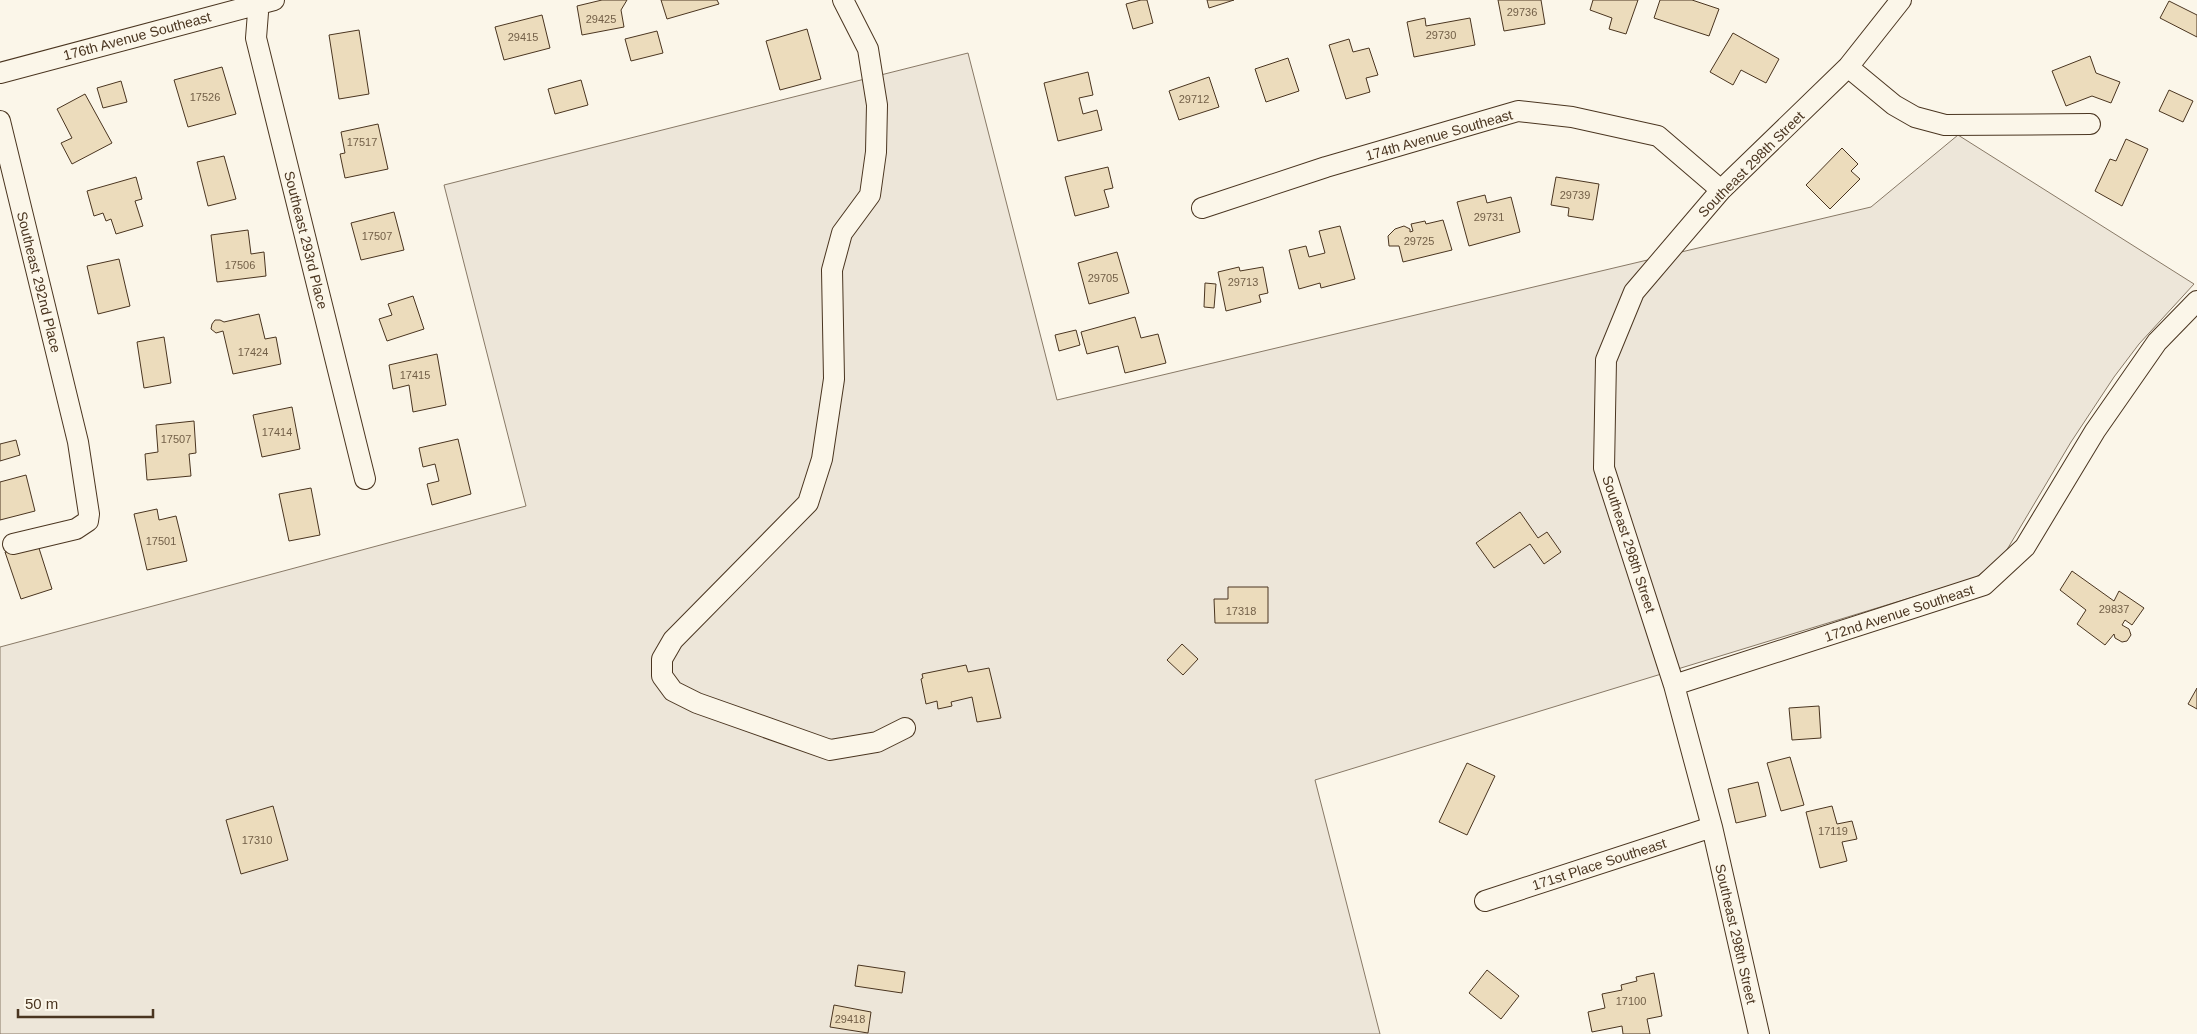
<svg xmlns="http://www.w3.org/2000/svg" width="2197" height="1034" font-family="Helvetica,sans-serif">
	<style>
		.green { fill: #ede6d9; stroke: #887966 }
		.building { fill: #ecdcbc; stroke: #4a3520 }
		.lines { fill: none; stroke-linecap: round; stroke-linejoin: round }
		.minor-casing { stroke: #4a3520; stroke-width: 22 }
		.minor { stroke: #fbf6e9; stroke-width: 20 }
		.labels { text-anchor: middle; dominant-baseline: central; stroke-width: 4; stroke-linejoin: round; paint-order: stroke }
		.number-label { font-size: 11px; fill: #725f47 }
		.street-label { font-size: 14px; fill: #4a3520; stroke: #fbf6e9 }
	</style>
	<rect width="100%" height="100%" fill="#fbf6e9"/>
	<path class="green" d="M968,53L1057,400L1871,207L1958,135L2194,284L2139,344L2114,377L2071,442L2002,558L1975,578L1315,780L1380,1034H0V647L526,506L444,185Z"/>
	<path class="building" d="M602,0H627L621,10L624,27L582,35L577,6Z
		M661,0H717L719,4L667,19Z
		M1141,0H1147L1153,23L1133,29L1126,4Z
		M1207,0H1234L1209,8Z
		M1498,0H1541L1545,24L1504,31Z
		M1593,0H1638L1626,34L1609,29L1612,18L1590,10Z
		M1660,0H1692L1719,9L1709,36L1654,18Z
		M2169,1L2197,15V37L2160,18Z
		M542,15L550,48L504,60L495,27Z
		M1425,18L1426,26L1470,18L1475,45L1414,57L1407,22Z
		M807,29L821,79L780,90L766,41Z
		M359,30L369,94L339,99L329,35Z
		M657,31L663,53L631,61L625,39Z
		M1733,33L1779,59L1766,83L1741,70L1733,85L1710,72Z
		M1349,39L1353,52L1369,48L1378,75L1366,78L1370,92L1346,99L1329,45Z
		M2090,56L2096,73L2120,82L2111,103L2092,96L2066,106L2052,71Z
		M1288,58L1299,91L1266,102L1255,69Z
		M222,67L236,114L188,127L174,80Z
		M1088,72L1093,95L1079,98L1083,114L1097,110L1102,130L1058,141L1044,83Z
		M1209,77L1219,107L1179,120L1169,91Z
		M581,80L588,105L555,114L548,89Z
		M121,81L127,102L103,108L97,88Z
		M2169,90L2193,101L2183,122L2159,111Z
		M85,94L112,143L72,164L61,143L72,138L57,109Z
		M378,124L388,169L345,178L340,154L345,153L341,132Z
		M2126,139L2148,149L2122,206L2095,191L2110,159L2116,161Z
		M1842,148L1858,164L1851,171L1860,179L1830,209L1806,185Z
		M224,156L236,199L208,206L197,162Z
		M1108,167L1113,188L1104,190L1109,207L1075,216L1065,177Z
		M136,177L142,199L135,201L143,226L116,234L111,219L106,221L103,213L94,216L87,191Z
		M1556,177L1599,184L1593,220L1568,216L1569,208L1551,205Z
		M1485,195L1487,203L1511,197L1520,232L1469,246L1457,202Z
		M394,212L404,250L361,260L351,223Z
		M1443,220L1452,250L1403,262L1399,246H1389L1388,236L1395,229L1404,226L1410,229V232L1413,231L1411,224L1425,221L1426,224Z
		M1340,226L1355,279L1321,288L1320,283L1299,289L1289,250L1306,246L1309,257L1325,253L1319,231Z
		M248,230L251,254L264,252L266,276L217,282L211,235Z
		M1117,252L1129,293L1089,304L1078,263Z
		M119,259L130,306L98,314L87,266Z
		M1239,267L1240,271L1263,267L1268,293L1259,295L1261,302L1226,311L1218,272Z
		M1205,283L1216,284L1214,308L1204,307Z
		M413,296L424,329L387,341L379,319L392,315L388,304Z
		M259,314L265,339L276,337L281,364L233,374L223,331L216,333L211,329L212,324L215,320H220L224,322Z
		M1135,317L1141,338L1158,334L1166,363L1125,373L1118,346L1087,354L1081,332Z
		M1076,330L1080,345L1059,351L1055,335Z
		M164,337L171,383L144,388L137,342Z
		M437,354L446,405L413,412L409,385L393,389L389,365Z
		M292,407L300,449L262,457L253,415Z
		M194,421L196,453L189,454L191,476L147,480L145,454L158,452L156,425Z
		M458,439L471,494L432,505L427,484L439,481L435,464L423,467L419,448Z
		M16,440L20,455L0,461V444Z
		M26,475L35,511L0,520V482Z
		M311,488L320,535L289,541L279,494Z
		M157,509L159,520L176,516L187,561L147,570L134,514Z
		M1520,512L1538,538L1547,532L1561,552L1544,564L1530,544L1494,568L1476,543Z
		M37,542L52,589L21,599L5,552Z
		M2072,571L2114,601L2119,591L2144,608L2132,625L2125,620L2122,625L2129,629L2131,635L2127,641L2122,642L2115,638L2114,634L2105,645L2077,624L2086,610L2060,590Z
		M1228,587H1268V623H1215L1214,599H1228Z
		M1182,644L1198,659L1183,675L1167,660Z
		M966,665L968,672L989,668L1001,718L977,722L972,697L951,702L952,706L938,709L937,701L926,704L921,679L923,678L922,674Z
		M2197,688V709L2188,704Z
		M1819,706L1821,738L1792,740L1789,708Z
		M1790,757L1804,805L1781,811L1767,763Z
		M1467,763L1495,776L1467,835L1439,822Z
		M1758,782L1766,816L1736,823L1728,789Z
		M273,806L288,860L241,874L226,820Z
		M1832,806L1837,824L1852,821L1857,839L1842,842L1847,861L1820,868L1806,812Z
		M858,965L905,972L902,993L855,986Z
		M1487,970L1519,996L1501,1019L1469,993Z
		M1654,973L1662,1016L1647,1019L1650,1034H1623L1622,1026L1592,1032L1588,1012L1605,1008L1602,994L1622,990L1621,985L1637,981L1636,977Z
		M834,1005L871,1012L868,1033L830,1027Z"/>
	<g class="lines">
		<defs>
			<path id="minor" d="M259,0L256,38L365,479
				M843,0L868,49L877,105L876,152L870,195L842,233L832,270L834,379L822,459L808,503L673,640L662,659V676L673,691L697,703L830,750L877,742L905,728
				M1848,67L1894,105L1915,117L1945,125L2090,124
				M0,73L274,0
				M0,121L78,442L89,514L88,521L76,529L13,544
				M1202,208L1326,167L1518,111L1572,117L1658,136L1721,190
				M1674,685L1984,585L2025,547L2095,431L2157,342L2197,301
				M1485,901L1712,827
				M1759,1034L1712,827L1674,685L1604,468L1606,360L1634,292L1721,190L1848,67L1901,0"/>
		</defs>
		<use href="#minor" class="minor-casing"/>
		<use href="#minor" class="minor"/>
	</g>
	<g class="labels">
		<g class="number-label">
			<text x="1522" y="12">29736</text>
			<text x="601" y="19">29425</text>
			<text x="1441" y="35">29730</text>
			<text x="523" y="37">29415</text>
			<text x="205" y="97">17526</text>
			<text x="1194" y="99">29712</text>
			<text x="362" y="142">17517</text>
			<text x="1575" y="195">29739</text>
			<text x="1489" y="217">29731</text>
			<text x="377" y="236">17507</text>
			<text x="1419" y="241">29725</text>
			<text x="240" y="265">17506</text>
			<text x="1103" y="278">29705</text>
			<text x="1243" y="282">29713</text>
			<text x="253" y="352">17424</text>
			<text x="415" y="375">17415</text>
			<text x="277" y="432">17414</text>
			<text x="176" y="439">17507</text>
			<text x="161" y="541">17501</text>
			<text x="2114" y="609">29837</text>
			<text x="1241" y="611">17318</text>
			<text x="1833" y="831">17119</text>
			<text x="257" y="840">17310</text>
			<text x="1631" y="1001">17100</text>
			<text x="850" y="1019">29418</text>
		</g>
		<g class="street-label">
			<text transform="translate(137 36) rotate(-15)">176th Avenue Southeast</text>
			<text transform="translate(1439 135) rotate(-16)">174th Avenue Southeast</text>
			<text transform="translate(1751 164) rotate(-45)">Southeast 298th Street</text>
			<text transform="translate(306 240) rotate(76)">Southeast 293rd Place</text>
			<text transform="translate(39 282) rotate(76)">Southeast 292nd Place</text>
			<text transform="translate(1629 544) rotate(72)">Southeast 298th Street</text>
			<text transform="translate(1899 613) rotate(-18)">172nd Avenue Southeast</text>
			<text transform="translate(1599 864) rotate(-18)">171st Place Southeast</text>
			<text transform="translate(1736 934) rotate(77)">Southeast 298th Street</text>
		</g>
	</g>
	<path d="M18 1009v8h135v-8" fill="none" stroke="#4a3520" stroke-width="2.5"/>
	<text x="25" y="1009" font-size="15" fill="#4a3520" stroke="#fbf6e9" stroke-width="4" paint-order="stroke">50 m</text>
</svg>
